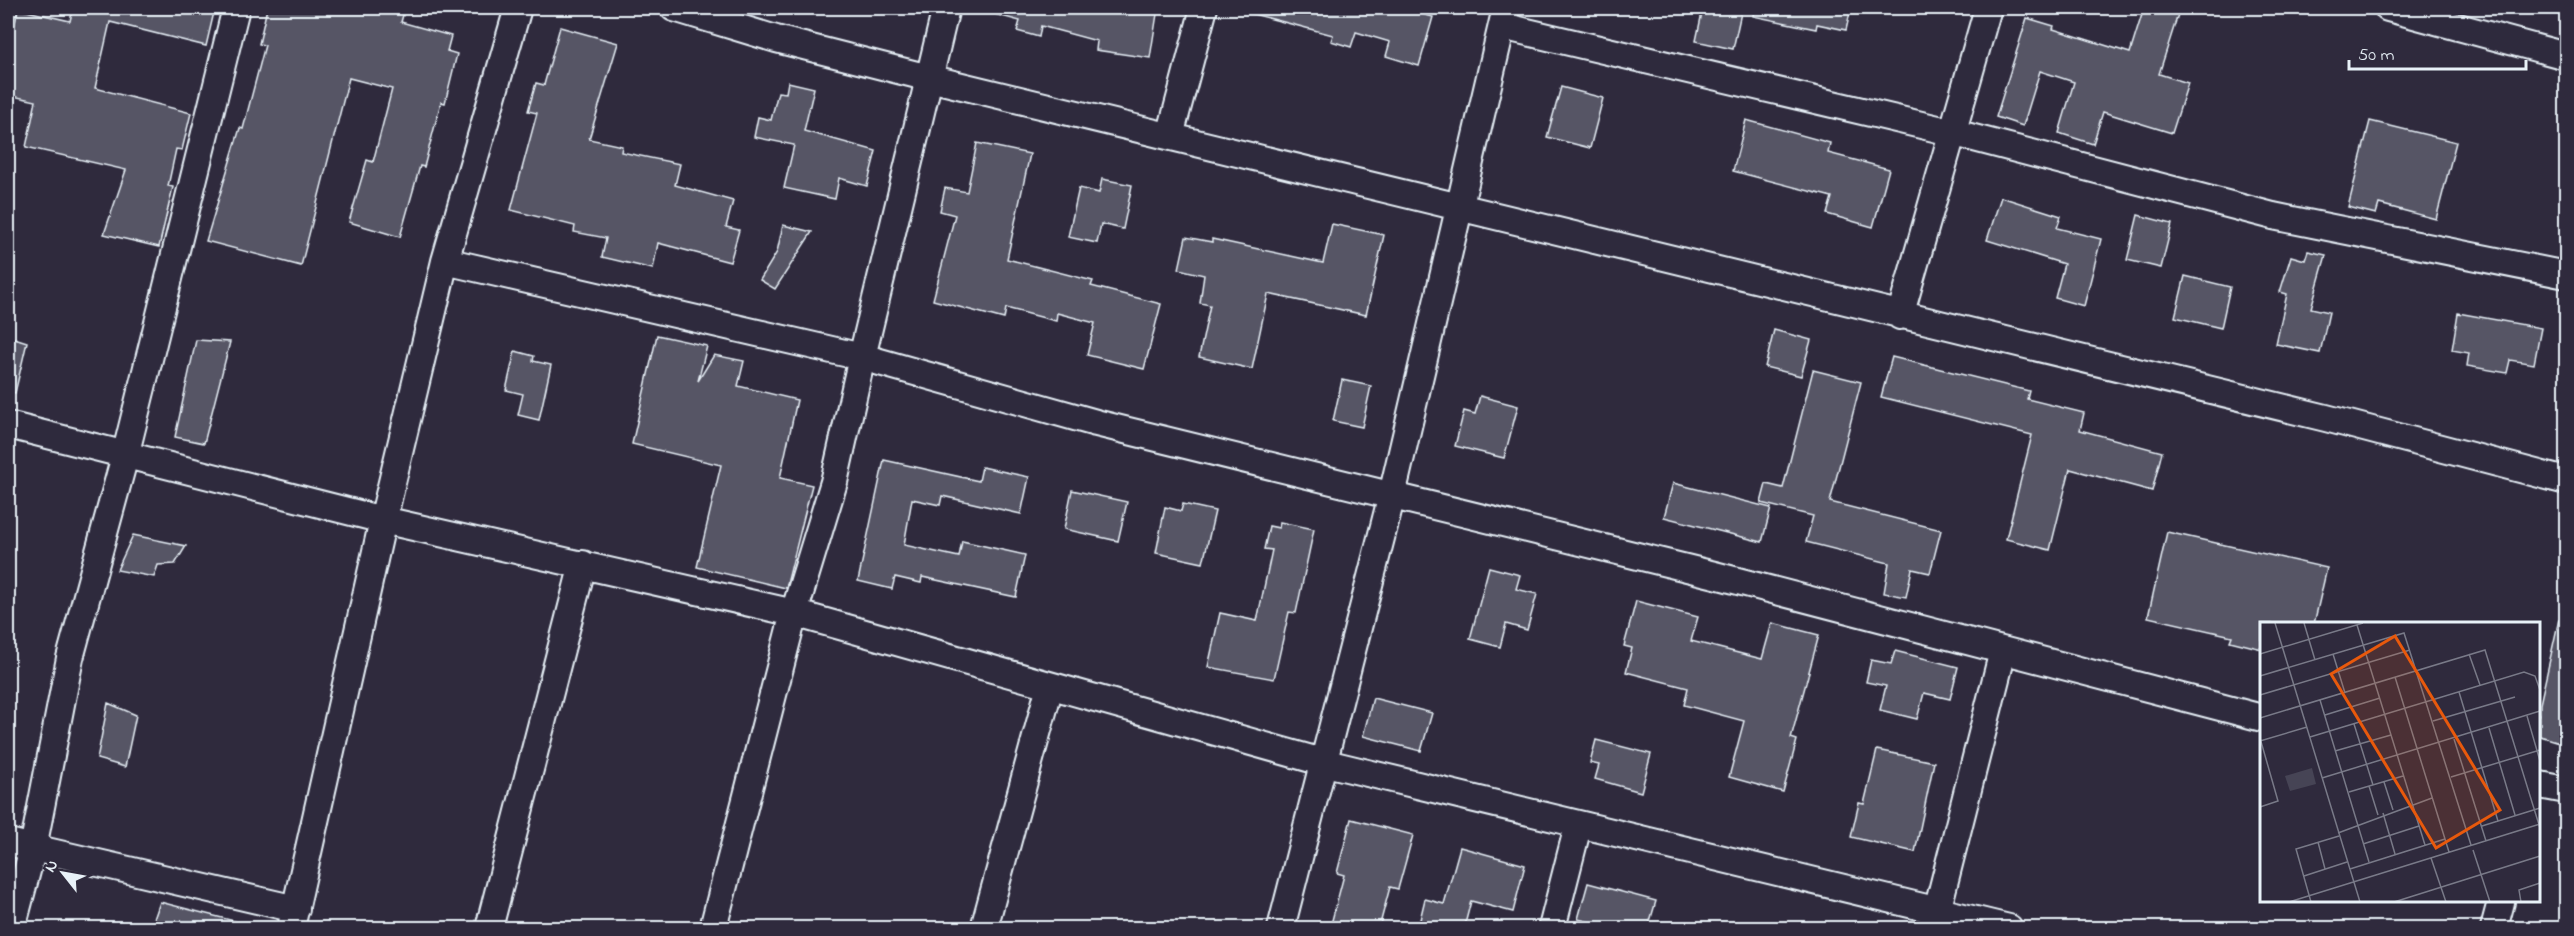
<svg xmlns="http://www.w3.org/2000/svg" width="2574" height="936" font-family="'Indie Flower',sans-serif">
	<style>
		.building { fill: #575565; stroke: #e8f1f8; stroke-width: 1.5 }
		.lines { fill: none; stroke-linecap: round; stroke-linejoin: round }
		.minor-casing { stroke: #e8f1f8; stroke-width: 30 }
		.minor { stroke: #2f2a3d; stroke-width: 26 }
		.inset-road { fill: none; stroke: #797a88; stroke-width: 1.5 }
		.view { fill: #e8590c; fill-opacity: 0.15; stroke: #e8590c; stroke-width: 3 }
		.inset-edge { fill: none; stroke: #e8f1f8; stroke-width: 3 }
	</style>
	<rect width="100%" height="100%" fill="#2f2a3d"/>
	<filter id="ink" filterUnits="userSpaceOnUse"><feTurbulence type="fractalNoise" baseFrequency=".0167" numOctaves="2"/><feDisplacementMap in="SourceGraphic" scale="12" xChannelSelector="R" yChannelSelector="G"/><feConvolveMatrix kernelMatrix="1 2 1 2 8 2 1 2 1" color-interpolation-filters="sRGB"/></filter>
	<g filter="url(#ink)">
		<path class="building" d="M73,8H215L206,46L110,22L95,88L191,113L182,150L176,149L168,186L173,187L159,247L104,234L126,170L26,147L36,101L8,95V55L18,9L70,21Z
			M267,8H405L401,22L451,36L447,51L457,54L445,103L441,102L424,167L420,166L400,237L349,222L367,160L373,162L392,89L349,78L301,266L206,241L240,128L243,129L265,45L259,44Z
			M994,8H1115L1157,14L1150,58L1096,50L1097,41L1041,26L1039,37L1017,31L1020,21L994,14Z
			M1253,8H1401L1433,17L1419,66L1386,56L1390,42L1356,32L1351,47L1331,41L1333,35L1253,14Z
			M1703,8H1742L1733,49L1696,41Z
			M1754,8H1851L1846,30L1817,24L1816,29L1753,16Z
			M2144,8H2180L2159,74L2188,83L2172,133L2103,112L2093,144L2059,133L2074,82L2040,71L2023,126L1996,117L2027,18L2054,26L2053,29L2130,53Z
			M560,27L618,43L589,139L622,146L621,152L680,164L675,185L733,201L726,227L739,230L730,262L658,243L653,269L602,257L606,238L574,232L575,226L511,210L537,113L528,111L536,83L544,85Z
			M788,82L814,88L804,131L876,151L867,186L839,178L835,199L784,188L794,145L754,137L758,117L771,120L778,92L786,93Z
			M1561,87L1603,98L1590,148L1547,137Z
			M1746,120L1830,143L1828,153L1889,169L1873,227L1827,214L1832,197L1733,171Z
			M2370,121L2456,142L2436,219L2379,204L2376,214L2348,207Z
			M977,143L1030,154L1007,259L1093,281L1091,286L1161,304L1144,369L1087,355L1095,323L1057,313L1056,321L1006,308L1004,319L933,300L955,215L940,211L945,188L967,192Z
			M1102,179L1132,185L1123,229L1101,224L1097,243L1068,237L1079,188L1099,193Z
			M2001,197L2061,216L2057,228L2101,239L2084,306L2055,298L2064,264L1987,240Z
			M2138,215L2172,224L2161,268L2127,260Z
			M1332,224L1384,235L1366,315L1268,294L1252,369L1199,357L1210,305L1200,303L1204,275L1179,269L1186,237L1212,242V239L1323,263Z
			M783,225L812,232L775,289L760,280L777,252Z
			M2308,251L2326,255L2311,308L2329,312L2320,353L2276,344L2287,294L2280,292L2291,256L2305,260Z
			M2185,276L2230,287L2221,328L2175,317Z
			M2458,313L2541,328L2534,364L2510,360L2507,373L2467,366L2469,353L2452,350Z
			M1774,330L1811,340L1801,376L1765,367Z
			M657,335L707,346L698,381L714,355L744,361L738,386L797,400L780,478L812,485L786,588L697,567L721,465L632,444Z
			M8,336L27,342L15,393L8,392Z
			M196,340L230,342L204,443L175,437Z
			M515,351L534,356L533,361L551,365L539,420L518,415L523,394L506,390Z
			M1892,357L2029,391L2027,399L2084,413L2080,430L2162,452L2152,491L2070,469L2050,550L2006,539L2032,435L1881,397Z
			M1813,370L1861,382L1830,502L1941,530L1930,573L1912,569L1906,597L1884,593L1889,563L1806,542L1813,516L1761,503L1766,484L1783,488Z
			M1342,380L1371,386L1362,427L1333,421Z
			M1480,396L1518,406L1504,458L1455,446L1464,411L1475,414Z
			M884,460L979,481L982,467L1029,477L1021,514L942,496L940,505L912,499L904,545L959,557L962,541L1025,555L1016,597L922,577L921,583L895,577L892,589L858,581Z
			M1673,483L1771,508L1762,542L1664,517Z
			M1072,490L1127,502L1118,541L1064,529Z
			M1183,504L1215,511L1203,563L1156,553L1165,507L1181,511Z
			M1280,522L1314,529L1296,613L1289,612L1274,679L1208,667L1220,613L1257,621L1272,550L1264,549L1269,526L1279,528Z
			M2167,532L2327,568L2314,624H2262V649L2230,641L2232,636L2148,617Z
			M133,535L186,546L175,564L158,565L154,577L117,570Z
			M1489,567L1520,575L1516,589L1537,594L1527,630L1506,624L1500,647L1470,639Z
			M1636,601L1698,617L1691,641L1762,659L1772,623L1819,635L1791,738L1797,740L1783,792L1729,777L1744,721L1684,705L1688,688L1626,672L1632,648L1624,646Z
			M2559,619L2566,620V744L2540,736V704Z
			M1895,651L1958,667L1950,699L1924,693L1917,719L1880,710L1886,686L1866,682L1871,660L1891,664Z
			M1373,698L1432,713L1421,751L1363,736Z
			M108,703L136,715L125,767L97,759Z
			M1596,740L1651,754L1641,792L1595,779L1599,765L1590,763Z
			M1877,750L1934,762L1915,852L1851,837L1859,803L1864,804Z
			M1351,819L1413,835L1398,889L1390,887L1379,928H1330L1344,875L1337,873Z
			M1460,847L1525,865L1513,912L1471,901L1464,928H1418L1425,899L1444,904Z
			M1588,883L1656,901L1648,928H1613L1578,919Z
			M160,902L238,922L237,928H151Z"/>
		<g class="lines">
			<defs>
				<path id="minor" d="M674,8L776,39L929,78L2326,418L2566,481
					M2388,8L2566,56
					M1502,26L1951,132L2273,216L2566,275
					M1170,136L1204,8
					M445,261L862,357L1096,423L1715,575L2262,718
					M1900,316L1988,8
					M8,425L383,520L794,613L1322,762L2009,928
					M2540,785L2566,790
					M8,842L296,909
					M1933,927L2003,651
					M12,928L33,848L70,658L125,456L236,8
					M291,928L383,520L445,261L518,8
					M489,928L583,564
					M713,928L794,613L834,482L862,357L946,8
					M984,928L1050,686
					M1281,928L1392,495L1506,8
					M1552,928L1578,826
					M2494,928L2501,902"/>
			</defs>
			<use href="#minor" class="minor-casing"/>
			<use href="#minor" class="minor"/>
		</g>
	</g>
	<g transform="translate(2260 622)">
		<rect width="280" height="280" fill="#2f2a3d"/>
		<path d="M52,146L56,162L30,169L25,154Z" fill="#464455"/>
		<path class="inset-road" d="M15,1L100,280M44,1L55,38M97,3L165,223M0,32L103,1M73,32L85,71M209,32L220,63M0,54L144,11L211,223M135,55L189,230M199,70L238,199M0,73L150,28M60,78L109,240M65,93L120,76M267,94L280,139M0,96L225,28L280,206M173,99L255,75M94,102L113,163M229,106L255,193M50,115L264,50L275,54L280,68M0,116L18,179L0,185M194,117L226,219M0,119L47,105M75,129L131,113M191,155L280,128M62,156L280,89M124,160L133,188M109,164L118,193M89,170L143,154M123,191L135,232M222,204L280,186M78,211L172,176M58,220L65,247M103,222L159,204M213,228L230,280M171,236L186,280M90,247L185,217M44,254L87,240M29,280L280,202M51,280L36,227L79,214M134,280L280,234M261,280L259,268L280,261"/>
		<path class="view" d="M135,14L240,188L176,226L71,52Z"/>
		<rect width="280" height="280" class="inset-edge"/>
	</g>
	<rect width="2574" height="936" fill="none" stroke="#2f2a3d" stroke-width="30"/>
	<rect x="15" y="15" width="2544" height="906" fill="none" stroke="#e8f1f8" stroke-width="2" filter="url(#ink)"/>
	<g transform="translate(63 873) rotate(301)" stroke="#2f2a3d" stroke-width="4.5" paint-order="stroke">
	<path d="M0-4.5L10 22L0 15L-10 22Z" fill="#e8f1f8"/>
	<text y="-9" font-size="16" font-weight="bold" text-anchor="middle" fill="#e8f1f8">N</text>
	</g>
	<path d="M2349 60v9h177v-9" fill="none" stroke="#e8f1f8" stroke-width="3"/>
	<text x="2358" y="60" font-size="18" fill="#e8f1f8" stroke="#2f2a3d" stroke-width="4.5" paint-order="stroke">50 m</text>
</svg>
